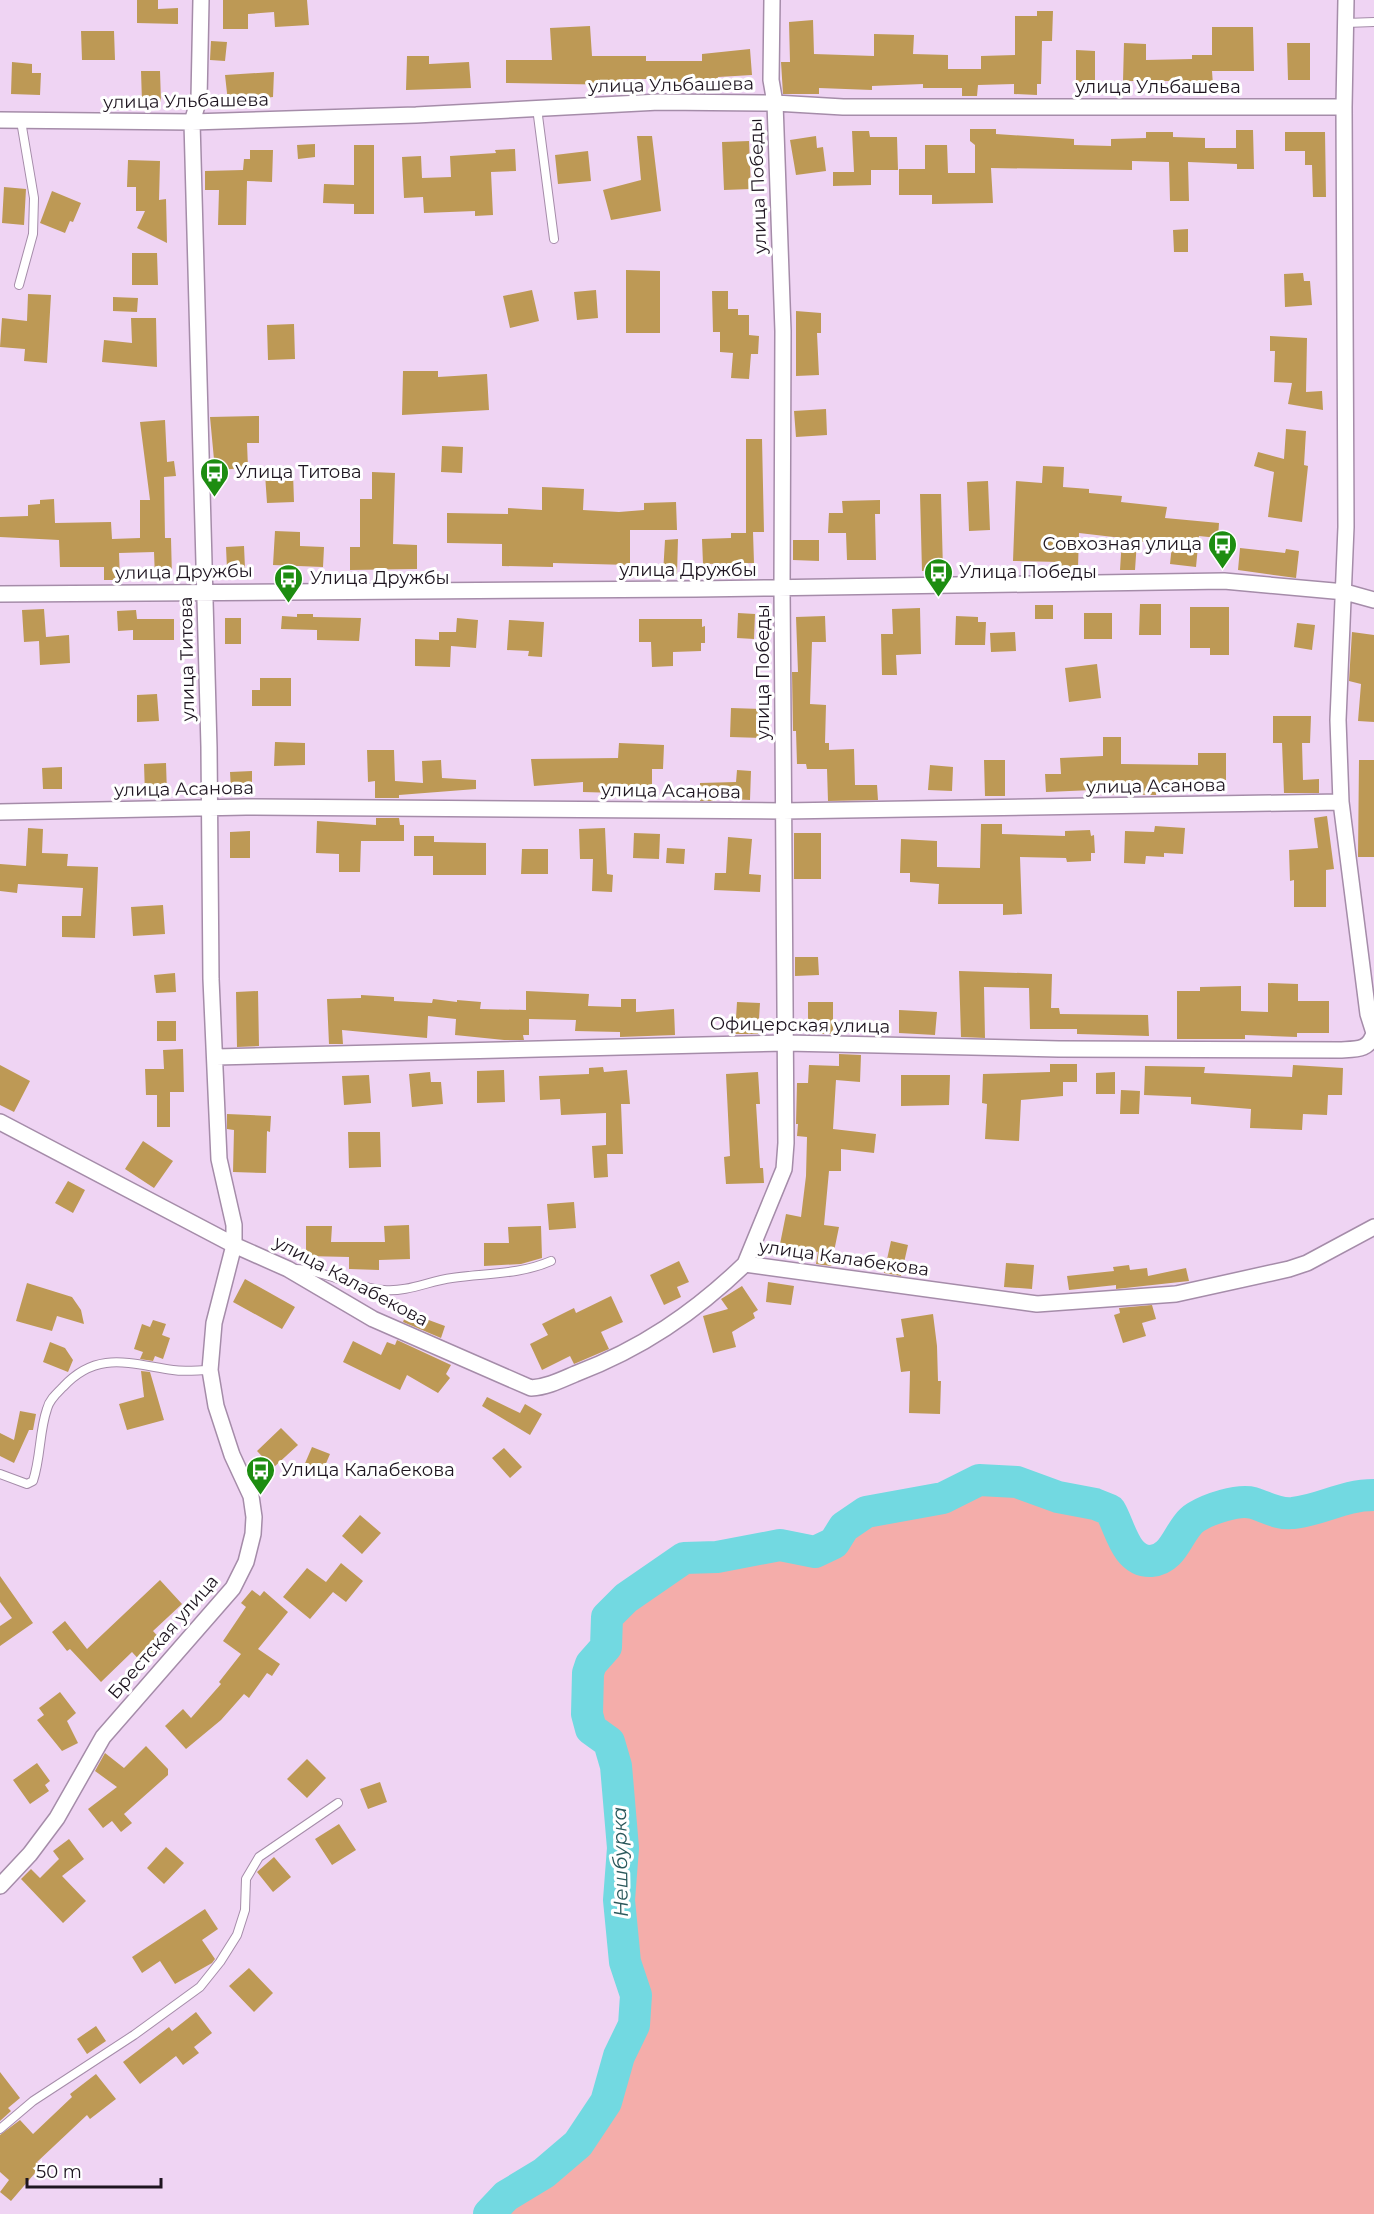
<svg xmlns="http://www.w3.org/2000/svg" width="1374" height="2214" font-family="Montserrat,sans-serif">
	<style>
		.green { fill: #f4adaa }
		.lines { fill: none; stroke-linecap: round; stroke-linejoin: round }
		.river { stroke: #72d9e1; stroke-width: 32 }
		.building { fill: #bd9955 }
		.service-casing { stroke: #a58ca9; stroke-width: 10 }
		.minor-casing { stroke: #a58ca9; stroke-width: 18 }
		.service { stroke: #fff; stroke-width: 8 }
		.minor { stroke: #fff; stroke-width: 15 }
		.labels { text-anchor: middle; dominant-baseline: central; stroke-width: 6; stroke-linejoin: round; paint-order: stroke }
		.street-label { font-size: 18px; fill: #1e1520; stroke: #fff }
		.poi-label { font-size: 18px; fill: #1e1520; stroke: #fff; text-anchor: start }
		.water-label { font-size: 20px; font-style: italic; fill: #2a585b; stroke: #fff }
	</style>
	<rect width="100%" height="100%" fill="#efd4f3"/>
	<path class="green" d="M979,1480L1017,1482L1058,1497L1095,1504L1110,1510C1120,1526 1125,1562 1151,1561C1176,1559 1178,1528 1196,1517C1209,1509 1238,1499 1253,1503C1266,1507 1279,1515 1293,1513C1322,1510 1343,1495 1374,1495V2214H489L506,2196L544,2173L578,2144L606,2102L619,2056L634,2025L636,1995L625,1962L619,1900L623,1848L616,1766L609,1742L591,1729L587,1714L588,1673L591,1664L606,1647L607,1617L626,1598L684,1558L717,1557L780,1545L815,1552L834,1543L844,1527L866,1512L943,1498Z"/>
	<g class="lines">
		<path class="river" d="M489,2214L506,2196L544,2173L578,2144L606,2102L619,2056L634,2025L636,1995L625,1962L619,1900L623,1848L616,1766L609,1742L591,1729L587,1714L588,1673L591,1664L606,1647L607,1617L626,1598L684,1558L717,1557L780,1545L815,1552L834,1543L844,1527L866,1512L943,1498L979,1480L1017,1482L1058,1497L1095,1504L1110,1510C1120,1526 1125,1562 1151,1561C1176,1559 1178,1528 1196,1517C1209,1509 1238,1499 1253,1503C1266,1507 1279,1515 1293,1513C1322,1510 1343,1495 1374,1495"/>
	</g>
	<path class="building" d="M137,0H158V9L178,8V24L137,23Z
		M223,0H307L309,25L275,27L274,12L248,14V29H223Z
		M1037,11H1053L1052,41H1042L1041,84H1037V95L1014,94V84L978,85L977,96H962V88H923V84L872,86V90L819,88V94H783L781,62H790L789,22L813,20L814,54L874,56V34L914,35L913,54L948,55V69H981V56L1015,55V16H1037Z
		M590,26L592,56H646V61H702V54L750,49L752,75L718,77V92H703V85H654V79H623V85L506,83V60H552L550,28Z
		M1212,27H1253L1254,71H1212L1213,85L1170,83V81H1123L1124,43L1146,44V60L1192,59V55H1212Z
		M81,31H114L115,60H82Z
		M211,41L227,42L225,61L210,60Z
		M1287,43H1310V80H1288Z
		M1076,50L1095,51V82H1076Z
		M407,56H429V64L469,62L471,88L406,90Z
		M12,62L32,64V73H41L40,95L11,94Z
		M141,71H160L161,102H142Z
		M274,72L273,97L228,102L225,75Z
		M970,129H996V134L1074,139V145L1111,146V139L1146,138V132H1173V137L1205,138V148H1236V130H1253L1254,169H1237V164L1188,162L1189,201H1170L1169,162L1132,161V170L991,168L993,203L932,204V195H899V169H925V145H947L948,173H975V145L970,141Z
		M852,131H869L870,137H897L898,170H871V185L833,186V172H854Z
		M1285,132H1325L1326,197H1313L1312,165H1305V151H1285Z
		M637,136H652L661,211L611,220L603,190L641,180Z
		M816,136L817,148L823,147L826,171L796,175L790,140Z
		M749,141L751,189L724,190L722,142Z
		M315,144V157L298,159L297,145Z
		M354,145H374V214H354V204L323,203L324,184L354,185Z
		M515,149L516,171L491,172L493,215L475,216V211L424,213L423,197L404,198L402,157L421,156L422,178L451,177L450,156L496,153L495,150Z
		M250,150H273L272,182L247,181L246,225H218L219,190H205V171L243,170L244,159H250Z
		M588,151L591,181L558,184L555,155Z
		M128,160L160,161L159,200L166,199L167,243L137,228L145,211H136V187H127Z
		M4,187L26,189L24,225L2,223Z
		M52,191L81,203L73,222L70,221L65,233L40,223Z
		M1188,229V252H1174L1173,230Z
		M132,253H157L158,285H132Z
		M626,270L660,271V333H626Z
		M1303,273L1304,281H1310L1312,305L1285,307L1284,274Z
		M532,290L539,321L510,328L503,296Z
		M596,290L598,318L577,320L574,292Z
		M712,291H728V309H738V315H749V335L759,336L758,354H751L749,379L731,378L733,353L720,352V332H713Z
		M28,294L51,295L47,363L24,361L25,349L0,347L2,318L27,321Z
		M113,297L138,298L137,312L113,311Z
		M796,311L821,313V333H817L819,375L796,376Z
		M131,318H156L157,367L102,362L104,340L132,343Z
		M294,324L295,359L268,360L267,325Z
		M1270,336L1307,338L1306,392L1322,391L1323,410L1288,404L1292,383L1274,382L1275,351H1270Z
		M403,371H438V377L487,374L489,410L402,415Z
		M826,409L827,435L796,437L794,411Z
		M259,416V443H247L248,468L215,470L210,417Z
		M165,420L167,462L174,461L176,476L164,477L165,538H171L172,578H155L154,552L119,553L120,580H104V567H60L59,540L0,537V517L28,516V505L40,504V500L54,499L55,523L111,522L112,539L140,538V500H150L140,422Z
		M1286,429L1306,431L1304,465L1308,466L1302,522L1268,517L1274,472L1254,466L1258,452L1284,459Z
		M746,439H762L764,532H753L754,563L703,564L702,539L731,538V533H746Z
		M442,446L463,447L462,473L441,472Z
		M1043,466L1064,467L1063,487L1089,489V493L1122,496L1121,502L1167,507L1165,518L1219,523L1218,538L1199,536L1196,567L1170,564L1172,545L1137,541L1135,570H1120L1122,538L1079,533L1078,568H1060V562L1013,561L1016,481L1042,483Z
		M372,472L395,473L393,544L417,545V569L350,570V547H360V499H372Z
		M293,473L294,502L267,503L265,474Z
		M988,481L990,530L969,531L967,482Z
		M542,487L584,489L583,510L619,512L644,510V503L676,502L677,530H630V565L553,563V567L502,566V544L447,543V513L508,514V508L542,510Z
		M920,494H941L943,570L922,571Z
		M880,500V514H875L876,560H847L846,533H828L829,513H843L842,501Z
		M275,531L300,532V546L324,547L323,567L273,565Z
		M678,539L677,574H663L665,540Z
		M793,540H819V561L793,560Z
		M244,546L245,568L227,569L226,547Z
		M1240,548L1285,553L1286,549L1299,551L1296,578L1238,570Z
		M1140,604H1161V635H1139Z
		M1035,605H1053V619H1035Z
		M1190,607H1229V655H1210V648H1190Z
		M920,608L921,654L896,655L897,675H882L881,634H893L892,609Z
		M44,609L46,637L69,635L70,663L40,665L39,641L24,642L22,610Z
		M136,610L137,619H174V640H133V630L118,631L117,611Z
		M738,613L755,614L754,639L737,638Z
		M1084,613H1112V639H1084Z
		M297,614H313V617L361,618L359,641L317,640V630L281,629L282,616L297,617Z
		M825,616L826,642H812L810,704L826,705L825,743H829V750L854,749L855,785H877L878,800L828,801L827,769H807L806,764H797L796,731H793L792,672H798L796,617Z
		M956,616L978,617V622H986L985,645H955Z
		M225,618H241V644H225Z
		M457,618L478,620L476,648L451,646L450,667L415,666V639L439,640V632H456Z
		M639,619H702V627L705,626V643H701V651L673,652V666L652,667L651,642H639Z
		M509,620L544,622L542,657L528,656L529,651L507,650Z
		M1297,623L1315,625L1312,650L1294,647Z
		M1015,632L1016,651L991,652L990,633Z
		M1352,632L1374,635V722L1358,721L1361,684L1349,681Z
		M1097,664L1101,698L1069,702L1065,668Z
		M260,678H291V706H252V690H260Z
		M157,694L159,721L137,722V695Z
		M731,708L762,709V738L730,737Z
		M1273,716H1311L1310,743H1302L1303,780L1319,779V793H1284L1282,743H1273Z
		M1103,737H1121V764L1198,765V753H1226V780H1193V792H1156V795L1093,794V790L1046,792L1045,774H1061L1060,758L1103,756Z
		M275,742L305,743V765L274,766Z
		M619,743L664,745L663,769H652V794L583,792V782L534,786L531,759L618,758Z
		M367,750H394L395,781L423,783L422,761L441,760L442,778L476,780V789L399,795V798H375V781L368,782Z
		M984,760H1005V796H985Z
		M1359,760H1374V857H1358Z
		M166,763L167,794L145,795L144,764Z
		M930,765L953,767L952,791L928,790Z
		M62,767V789H43L42,768Z
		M737,770L751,771L750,800L715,798V801H700V783L736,782Z
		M252,771V791H231L230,772Z
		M1327,816L1334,869L1326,870V907H1294V880L1290,881L1289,850L1318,848L1314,818Z
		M376,818H399L400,825H404V841H361L360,872H339V854L316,853L317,821L376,825Z
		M981,824H1002V834L1065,836V831L1090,830L1091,836L1094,835L1095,853H1091V861L1067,862L1066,858L1020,857L1022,914L1003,915V904H938L939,884L910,882V873H900L901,839L937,841V867L980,868Z
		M1155,826L1185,828L1183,854L1164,853V857L1146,856L1145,864L1124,863L1125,831L1154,832Z
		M28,828L43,829L42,853L68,854L67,866L98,867L95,938L62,937V916H81L83,888L18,884L17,893L0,891V864L26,866Z
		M605,828L607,874L613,875L612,892L592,891L593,859H580L579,829Z
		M250,831V858H230V832Z
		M634,833L660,834L659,859L633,858Z
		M794,833H821V879H794Z
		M414,836H434V842L486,843V875H433V856H414Z
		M728,837L752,839L749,874L761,875L760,892L714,890L715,873H726Z
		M667,848L685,849L684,864L666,863Z
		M522,849H548V874H521Z
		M163,905L165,934L133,936L131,907Z
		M795,957H818L819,975L795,976Z
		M959,971L1052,974L1051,1008H1059L1060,1014L1148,1015L1149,1036L1077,1034V1029H1030L1029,988L984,987L985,1038L961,1037Z
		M175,973L176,992L156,993L154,975Z
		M1268,983L1298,984V1001H1329V1033H1297V1037L1245,1035V1039H1177V991H1200V987L1241,986V1011L1268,1012Z
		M258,991L259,1046L237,1047L236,992Z
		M526,991L589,994L588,1006L621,1007V999H636V1012L674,1009L675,1035L620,1037V1032L575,1031L576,1020L529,1019V1035H523L524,1040H504L455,1035L456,1019L428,1016L427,1038L342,1030L343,1044H329L327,999L361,998V995L394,997V1001L432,1003L433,999L457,1002V1000L481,1002L480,1009L526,1010Z
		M737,1002L760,1003L758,1034H735Z
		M808,1002H833V1034H808Z
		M899,1010L937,1012L935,1035L899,1033Z
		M157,1021H176V1041H157Z
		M183,1049L184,1092H170V1127H157V1095H146L145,1069H164L163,1050Z
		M839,1054L861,1055L860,1082L836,1080L833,1129L876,1134L874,1153L841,1149V1171H829L824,1225L839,1227L831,1266L816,1264L818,1252L780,1244L786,1214L801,1217L806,1176L807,1137L797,1136L798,1124H796L797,1083H808L809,1065L839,1066Z
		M1050,1064H1077V1082H1063V1096L1021,1100L1019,1141L985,1139L987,1104L982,1103L983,1074L1050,1072Z
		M0,1065L30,1081L14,1112L0,1105Z
		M1293,1065L1343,1068L1342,1095H1328L1327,1115L1303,1114L1302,1130L1250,1128L1251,1109L1191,1104V1097L1144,1095L1145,1066L1205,1067L1204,1073L1292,1077Z
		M603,1067L604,1072L627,1070L630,1104H621L623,1154H607L608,1177L594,1178L592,1146L606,1145V1113L561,1115L560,1099L540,1100L539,1076L589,1074V1068Z
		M504,1070L505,1102L477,1103V1071Z
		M430,1072L431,1082H441L443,1104L412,1107L409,1074Z
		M758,1072L760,1104H756L760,1168H763L764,1183L726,1184L724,1157L730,1156L726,1074Z
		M1115,1072V1094H1096V1073Z
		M369,1075L371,1103L344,1105L342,1076Z
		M901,1075H950L949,1105L901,1106Z
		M1121,1090L1140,1091L1139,1114H1120Z
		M227,1114L271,1116L270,1132L267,1131L266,1173L233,1172L234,1130L227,1129Z
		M348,1132H380L381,1167L349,1168Z
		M143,1141L173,1161L154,1188L125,1169Z
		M68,1181L85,1190L73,1213L55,1203Z
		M574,1202L576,1228L549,1230L547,1204Z
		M409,1225L410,1259L379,1260V1270L349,1269V1257L306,1256V1226H332L331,1242H385L384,1226Z
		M541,1226L542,1258L521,1264L484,1266V1243H509L508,1227Z
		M891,1241L908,1245L901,1276L884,1273Z
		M679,1261L689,1282L677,1287L681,1297L664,1305L650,1275Z
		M1006,1263L1034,1265L1032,1289L1004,1287Z
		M1129,1265L1130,1270L1147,1268L1148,1276L1186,1268L1189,1281L1116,1289V1285L1069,1290L1067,1276L1114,1271L1113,1267Z
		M245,1279L295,1307L282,1329L233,1302Z
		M768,1282L794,1286L791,1305L766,1302Z
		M27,1283L72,1297L81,1310L84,1324L57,1316L52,1331L16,1321Z
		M742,1286L758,1310L753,1313L755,1318L732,1332L736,1347L713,1353L703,1316L728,1309L721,1299Z
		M611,1296L623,1322L601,1332L609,1349L574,1364L570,1356L542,1370L530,1344L548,1335L542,1324L574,1308L576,1313Z
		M1152,1305L1156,1319L1142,1323L1146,1336L1123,1343L1114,1315L1120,1313L1119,1308Z
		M407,1312L445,1326L441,1338L403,1322Z
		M933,1314L937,1346L938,1381H941L940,1414L909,1413L910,1371L901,1372L896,1338L904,1337L901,1319Z
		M153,1320L166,1324L162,1335L170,1338L163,1359L155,1356L153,1361L140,1359L143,1352L134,1349L142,1324L150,1327Z
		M397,1340L451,1365L446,1374L450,1378L438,1393L407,1375L400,1390L343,1362L353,1341L381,1355L387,1342L395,1345Z
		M50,1342L65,1348L73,1360L68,1372L43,1362Z
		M141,1371L150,1372L164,1420L127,1430L119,1404L144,1397Z
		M487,1397L520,1413L525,1404L542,1414L530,1435L482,1406Z
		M20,1411L36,1414L33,1430H29L14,1463L0,1456V1433L14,1440Z
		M281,1428L298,1445L273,1468L257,1451Z
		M312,1447L330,1454L321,1475L303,1468Z
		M504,1448L522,1467L510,1478L492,1458Z
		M360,1515L381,1533L362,1554L342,1536Z
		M341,1563L363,1581L346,1602L333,1592L310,1619L283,1597L307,1568L326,1582Z
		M0,1576L33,1623L0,1646V1626L12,1618L0,1602Z
		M160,1580L182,1604L153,1631L165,1644L143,1664L132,1652L101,1682L70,1649L67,1651L52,1632L65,1621L87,1649Z
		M252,1590L260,1596L264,1591L288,1612L258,1649L280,1664L272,1676L267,1673L249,1698L244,1694L221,1720L186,1749L165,1726L183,1709L191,1718L221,1684L219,1682L241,1654L223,1641L246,1607L241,1603Z
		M60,1692L76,1713L67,1721L78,1743L62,1751L37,1720L44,1715L39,1708Z
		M146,1746L168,1769V1775L124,1814L132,1823L121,1832L112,1821L103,1828L88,1809L117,1787L95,1771L105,1753L124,1768Z
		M307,1759L326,1778L307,1798L287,1779Z
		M37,1763L50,1781L45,1785L49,1791L30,1804L13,1780Z
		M380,1782L387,1802L368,1809L360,1789Z
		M339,1824L356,1850L332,1865L315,1839Z
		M69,1839L84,1859L62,1876L86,1901L63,1923L21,1879L31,1869L40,1878L59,1859L53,1851Z
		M166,1847L184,1863L164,1884L147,1868Z
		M274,1857L291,1877L273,1892L257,1872Z
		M205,1909L218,1929L202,1940L215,1959L212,1963L175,1984L160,1961L142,1973L132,1957Z
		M249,1968L273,1993L254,2012L229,1986Z
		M196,2012L212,2033L194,2047L199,2053L183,2065L176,2056L140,2084L123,2062L169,2027L172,2031Z
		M96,2026L106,2041L87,2054L77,2039Z
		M0,2072L20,2098L8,2108L11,2111L0,2121Z
		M96,2074L116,2099L90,2119L87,2115L37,2162L41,2166L11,2201L0,2192L9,2180L0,2172V2135L20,2120L33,2134L72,2097L70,2094Z"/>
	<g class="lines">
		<defs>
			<path id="service" d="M1346,23L1374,22
				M537,108L554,239
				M19,285L33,234L34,198L21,121
				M295,1269C325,1270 353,1288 384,1290C408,1292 429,1281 452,1278C485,1273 519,1275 551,1261
				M0,1474L27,1484L33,1481C41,1457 39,1432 47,1409C49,1400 57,1393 63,1387C97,1350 130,1364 173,1370C185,1372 198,1370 210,1370
				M0,2129L33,2101L134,2035L200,1987L220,1962L237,1935L245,1910L246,1879L259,1857L338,1803"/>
			<path id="minor" d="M1346,0L1344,107L1346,527L1338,720L1341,802L1368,1014L1374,1033
				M0,120L192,122L416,115L659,102L775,103L843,107H1344
				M0,594L696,589L1224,581L1345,592L1374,600
				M0,812L246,807L783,811L1341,802
				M216,1057L786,1043L1059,1049L1339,1050C1356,1049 1369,1051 1374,1033
				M0,1122L234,1245L288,1269L373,1319L531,1388C547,1387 561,1380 575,1374C641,1349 694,1313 745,1264L1037,1304L1176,1294L1289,1269L1307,1263L1374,1227
				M745,1264L784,1169L786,1143L782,588L783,331L775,103L771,80L772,0
				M0,1886L30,1854L57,1818L103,1737L233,1588L246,1562L253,1534L254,1517L251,1496L232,1455L216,1406L210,1370L214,1323L234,1245V1225L219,1159L211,979L209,747L192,122L199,99L201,0"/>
		</defs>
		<use href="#service" class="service-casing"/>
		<use href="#minor" class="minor-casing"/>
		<use href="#service" class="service"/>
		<use href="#minor" class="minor"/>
	</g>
	<defs>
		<symbol id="bus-pin" viewBox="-11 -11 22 30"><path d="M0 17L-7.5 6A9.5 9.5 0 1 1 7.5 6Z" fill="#1d8d11" stroke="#fff"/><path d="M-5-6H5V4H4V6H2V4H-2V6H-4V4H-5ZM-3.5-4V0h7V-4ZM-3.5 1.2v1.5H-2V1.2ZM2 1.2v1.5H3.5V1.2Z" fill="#fff"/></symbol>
	</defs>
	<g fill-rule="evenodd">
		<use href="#bus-pin" x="198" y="456" width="33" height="45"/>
		<use href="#bus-pin" x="1206" y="528" width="33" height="45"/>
		<use href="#bus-pin" x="922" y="556" width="33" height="45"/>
		<use href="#bus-pin" x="272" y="562" width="33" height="45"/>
		<use href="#bus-pin" x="244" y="1454" width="33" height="45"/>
	</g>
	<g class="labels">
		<g class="street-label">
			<text transform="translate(671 85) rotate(-1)">улица Ульбашева</text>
			<text x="1158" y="87">улица Ульбашева</text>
			<text transform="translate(186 101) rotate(-1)">улица Ульбашева</text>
			<text transform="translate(758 186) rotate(-92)">улица Победы</text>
			<text x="688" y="570">улица Дружбы</text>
			<text transform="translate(184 572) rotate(-1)">улица Дружбы</text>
			<text transform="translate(187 659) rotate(-91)">улица Титова</text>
			<text transform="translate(763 672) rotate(-90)">улица Победы</text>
			<text transform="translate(1156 786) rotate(-1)">улица Асанова</text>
			<text transform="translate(184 789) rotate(-1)">улица Асанова</text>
			<text transform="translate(671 791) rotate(1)">улица Асанова</text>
			<text transform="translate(800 1025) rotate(1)">Офицерская улица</text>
			<text transform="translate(844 1258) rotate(8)">улица Калабекова</text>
			<text transform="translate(351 1281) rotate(28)">улица Калабекова</text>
			<text transform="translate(163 1637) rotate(-49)">Брестская улица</text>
		</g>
		<g class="poi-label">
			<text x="235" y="472">Улица Титова</text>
			<text x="1202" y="544" text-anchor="end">Совхозная улица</text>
			<text x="959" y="572">Улица Победы</text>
			<text x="310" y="578">Улица Дружбы</text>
			<text x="281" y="1470">Улица Калабекова</text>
		</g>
		<g class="water-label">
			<text transform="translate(620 1862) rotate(-91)">Нешбурка</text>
		</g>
	</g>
	<path d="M27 2178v9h134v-9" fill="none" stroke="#1e1520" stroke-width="3"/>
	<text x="36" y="2178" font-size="18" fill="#1e1520" stroke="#ffffff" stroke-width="4.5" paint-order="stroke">50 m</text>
</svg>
